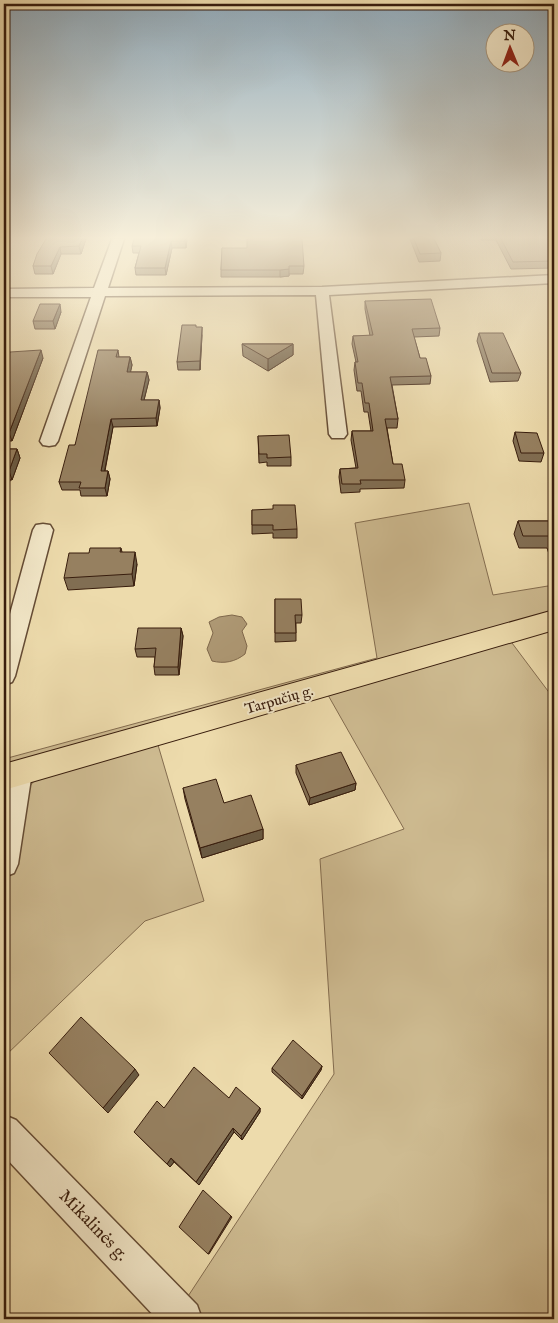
<svg xmlns="http://www.w3.org/2000/svg" width="558" height="1323" font-family="'IM FELL English',serif">
	<style>
		.green { fill: #cebb91; stroke: #836c4f }
		.water { fill: #af9a76; stroke: #7f684c }
		.lines { fill: none; stroke-linecap: round; stroke-linejoin: round }
		.minor-casing { stroke: #654c35; stroke-width: 3 }
		.major-casing { stroke: #381d0d; stroke-width: 2 }
		.minor { fill: #f3e8c9; fill-rule: evenodd }
		.major { fill: #eddbac; fill-rule: evenodd }
		.wall { fill: #816e53; stroke: #381d0d }
		.shaded-wall { fill: #695a43; stroke: #381d0d }
		.building { fill: #968060; stroke: #381d0d }
		.labels { text-anchor: middle; dominant-baseline: central; stroke-width: 4; stroke-linejoin: round; paint-order: stroke }
		.street-label { font-size: 15px; fill: #381d0d; stroke: #f3e8c9 }
		.near-street-label { font-size: 18px; fill: #381d0d; stroke: #f3e8c9 }
	</style>
	<rect width="100%" height="100%" fill="#eddbac"/>
	<filter id="stains"><feTurbulence type="fractalNoise" baseFrequency=".004" numOctaves="4"/><feColorMatrix values="0 0 0 0 .2 0 0 0 0 .09 0 0 0 0 .02 0 0 0 .5 -.17"/></filter>
	<radialGradient id="worn" r=".72"><stop offset=".6" stop-color="#630" stop-opacity="0"/><stop offset="1" stop-color="#630" stop-opacity=".3"/></radialGradient>
	<path class="green" d="M469,503L493,595L554,585V620L506,635L554,699V1319H183L177,1313L334,1074L320,859L404,829L324,688L4,777V759L377,658L355,523Z
		M158,745L204,901L145,921L4,1057V916L20,797L36,779Z"/>
	<path class="water" d="M232,615L242,617L247,624L242,631L247,646L245,654C235,662 224,664 212,661L207,649L213,633L209,622L219,617Z"/>
	<g class="lines">
		<defs>
			<path id="minor" d="M112,239H124L108,288L322,287L554,275V283L329,295L347,434L344,438H332L329,434L316,295L105,296L58,441L55,445L49,446L43,445L40,441L91,297H4V289L94,288Z
				M43,524L50,525L53,530L15,676L12,682L4,685V636L33,530L36,525Z
				M19,761L28,764L32,772L18,864L14,873L4,877V787L10,764Z
				M4,1115L16,1120L197,1305L202,1319H157L4,1156Z"/>
			<path id="major" d="M554,610V630L4,790V764Z"/>
		</defs>
		<use href="#minor" class="minor-casing"/>
		<use href="#major" class="major-casing"/>
		<use href="#minor" class="minor"/>
		<use href="#major" class="major"/>
	</g>
	<path class="wall" d="M46,239H86L81,254H61L53,274H35L33,266Z
		M187,239L186,248H172L166,275H136L135,268L139,253H133L132,246Z
		M410,239H434L441,253L440,261L419,262Z
		M481,239H554V268L511,269L496,240H481Z
		M222,248L304,266L303,274H289V276L280,277H221V270Z
		M365,301L440,328L439,336L414,337L420,358L431,376L430,384L392,385L398,419L397,428H387L393,464L405,480L404,488L360,489V492L341,493L339,477L340,469L356,468L351,440L352,431H371L368,412H364L361,391H357L354,370L355,362H356L352,344L353,336H370L365,309Z
		M61,312L55,329H35L33,321Z
		M197,327L202,335L200,370H178L177,362Z
		M479,333L521,373L518,381L490,382L477,341Z
		M242,344H293V355L268,371L243,356Z
		M118,350L119,357H130L132,365L130,372H147L149,380L144,400H159L160,408L157,426L113,427L105,471H108L110,479L107,496H81L80,490H62L59,482L75,445Z
		M43,358L12,441H4V368Z
		M515,432L544,453L541,462L519,461L513,441Z
		M258,436L291,457V466H267V462L259,463Z
		M4,449H17L20,458L12,480H10L4,502Z
		M252,510L297,529V538H273V533L252,534Z
		M554,519V560H551L547,548H519L514,534L518,521H553Z
		M121,548L122,552L137,564L134,586L68,590L64,578L89,553Z
		M275,599L302,615L301,623H296V641L275,642Z
		M181,628L183,636L179,675H155L154,667L155,657H137L135,649Z
		M296,765L356,783L355,790L309,805L296,773Z
		M183,788L224,803L263,829V839L202,858L185,799Z
		M322,1066L321,1070L302,1099L272,1072V1068Z
		M229,1098L260,1108V1112L242,1140L234,1132L199,1185L174,1162L170,1167L134,1132L164,1108Z"/>
	<path class="shaded-wall" d="M82,239H86L81,254L79,246Z
		M185,239H187L186,248L185,241Z
		M171,241L172,248L166,275L165,268Z
		M60,247L61,254L53,274L51,266Z
		M289,269V276L280,277V270Z
		M60,304L61,312L55,329L53,321Z
		M202,327V335L200,370V361Z
		M293,344V355L268,371V359Z
		M41,350L43,358L12,441L9,433Z
		M130,357L132,365L129,380L127,372Z
		M147,372L149,380L142,408L141,400Z
		M159,400L160,408L157,426L156,418Z
		M111,419L113,427L103,479L101,471Z
		M17,449L20,458L12,480L9,471Z
		M108,471L110,479L107,496L105,488Z
		M7,472L10,480L4,502V483Z
		M135,552L137,564L134,586L132,574Z
		M181,628L183,636L179,675L178,667Z
		M356,783L355,790L309,805L310,798Z
		M263,829V839L202,858L200,848Z
		M322,1066L321,1070L302,1099V1096Z
		M135,1069L139,1075L108,1113L103,1108Z
		M260,1108V1112L242,1140L241,1136Z
		M233,1128L234,1132L199,1185L196,1182Z
		M171,1158L174,1162L170,1167L167,1164Z
		M231,1216L232,1217L209,1254H208Z"/>
	<path class="building" d="M46,239H82L79,246L60,247L51,266H33L37,254Z
		M134,239H185V241H171L165,268H135L141,246H132Z
		M247,239H302L304,266H289V269L280,270H221L222,248H247Z
		M414,239H434L441,253L420,254Z
		M501,239H554V261L513,262Z
		M431,299L440,328L412,329L420,358H426L431,376L390,377L398,419H385L393,464H402L405,480H360L361,484H342L340,469L358,468L352,431H373L369,403H365L362,383H358L355,362H358L353,336L373,335L365,301Z
		M40,304H60L53,321H33Z
		M182,325H196V327H202L200,361L177,362Z
		M479,333H503L521,373H492Z
		M242,344H293L268,359Z
		M41,350L9,433H4V368L10,352Z
		M98,350H118L116,357H130L127,372H147L141,400H159L156,418L111,419L101,471H108L105,488H79L81,482H59L69,445H75Z
		M515,432L537,433L544,453H521Z
		M289,435L291,457L267,458V454H259L258,436Z
		M4,449H17L9,471L7,472L4,483Z
		M273,505H295L297,529L273,530V525H252V510L273,509Z
		M518,521H554V543L552,536H523Z
		M90,548H121L120,552H135L132,574L64,578L69,553H89Z
		M275,599H301L302,615H295L296,633H275Z
		M138,628H181L178,667H154L156,648L135,649Z
		M341,752L356,783L310,798L296,765Z
		M216,779L224,803L251,795L263,829L200,848L183,788Z
		M81,1017L135,1069L103,1108L49,1053Z
		M293,1040L322,1066L302,1096L272,1068Z
		M194,1067L229,1098L236,1087L260,1108L241,1136L233,1128L196,1182L171,1158L167,1164L134,1132L157,1101L164,1108Z
		M203,1190L231,1216L208,1254L179,1227Z"/>
	<linearGradient id="sky" x2="0" y2="1"><stop stop-color="#91aaba"/><stop offset="0.56" stop-color="#f7efda"/><stop offset="1" stop-color="#f7efda" stop-opacity="0"/></linearGradient>
	<rect width="558" height="425" fill="url(#sky)"/>
	<g class="labels">
		<g class="street-label">
			<text transform="translate(279 700) rotate(-16)">Tarpučių g.</text>
		</g>
		<g class="near-street-label">
			<text transform="translate(93 1226) rotate(46)">Mikalinės g.</text>
		</g>
	</g>
	<rect width="558" height="1323" fill="none" stroke="#eddbac" stroke-width="20"/>
	<rect x="5" y="5" width="548" height="1313" fill="none" stroke="#381d0d" stroke-width="2.5"/>
	<rect x="10" y="10" width="538" height="1303" fill="none" stroke="#381d0d"/>
	<g transform="translate(510 48) rotate(359)"><circle r="24" fill="#f3e8c9" stroke="#a8977e"/>
	<path d="M0-4L9 19L0 12L-9 19Z" fill="#8f2418"/>
	<text y="-8" font-size="14" font-weight="bold" text-anchor="middle" fill="#381d0d">N</text>
	</g>
	<rect width="100%" height="100%" filter="url(#stains)"/>
	<rect width="100%" height="100%" fill="url(#worn)"/>
</svg>
